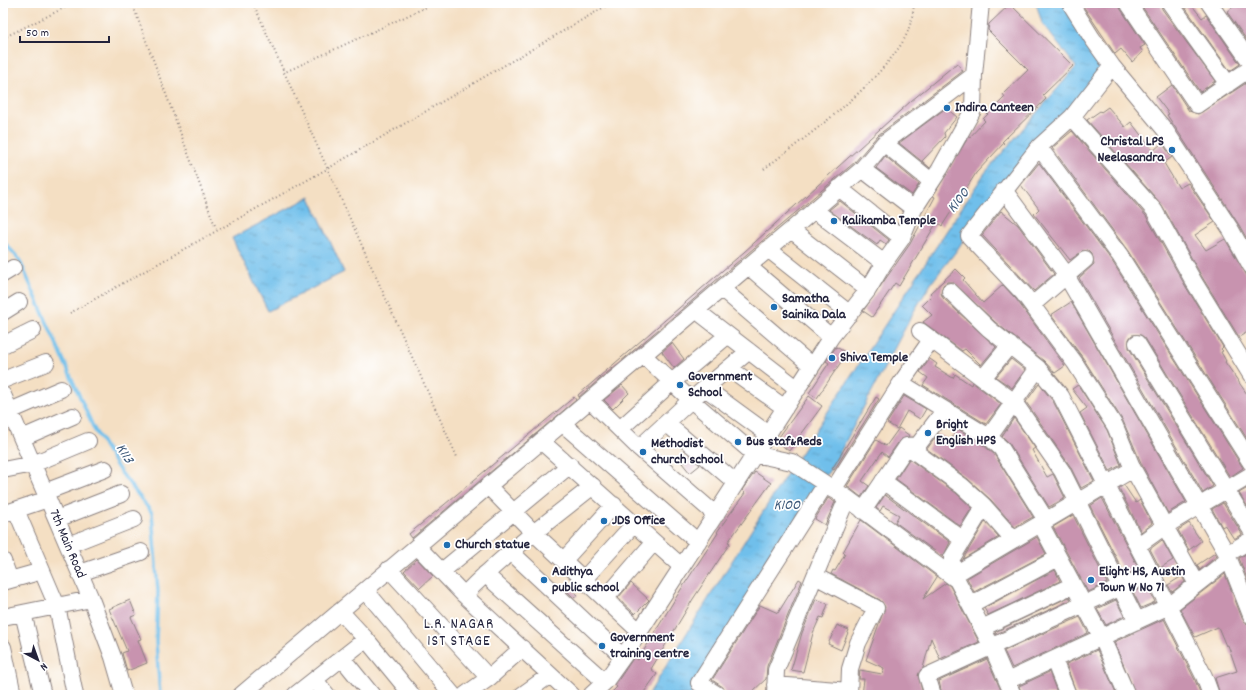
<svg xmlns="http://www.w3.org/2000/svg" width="1254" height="698" font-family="Dekko,sans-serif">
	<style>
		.water { fill: url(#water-ripples); stroke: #497093 }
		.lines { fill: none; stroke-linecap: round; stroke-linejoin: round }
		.stream { stroke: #70bfeb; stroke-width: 3.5 }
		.building { fill: #c893af }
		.minor-casing { stroke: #8b807f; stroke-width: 18 }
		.path { stroke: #8b807f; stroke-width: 2; stroke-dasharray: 1 3; stroke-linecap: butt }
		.minor { stroke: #fff; stroke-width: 16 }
		.poi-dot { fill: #1f6fb2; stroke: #fff; stroke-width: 1.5 }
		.labels { text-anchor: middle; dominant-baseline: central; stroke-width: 3.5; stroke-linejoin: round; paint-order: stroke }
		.poi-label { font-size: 14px; font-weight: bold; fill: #22223b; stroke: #fff; text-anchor: start }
		.street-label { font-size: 14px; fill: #22223b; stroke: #fff }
		.water-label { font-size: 15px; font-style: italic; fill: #3d5979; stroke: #fff }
		.neighbourhood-label { font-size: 15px; letter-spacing: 1px; fill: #22223b; stroke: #fff }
	</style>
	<defs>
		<pattern id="water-ripples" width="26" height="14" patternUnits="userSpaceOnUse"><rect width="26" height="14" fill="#70bfeb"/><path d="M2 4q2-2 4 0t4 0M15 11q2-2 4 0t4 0" fill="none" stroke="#5c9bc0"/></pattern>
	</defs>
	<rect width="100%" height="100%" fill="#fff"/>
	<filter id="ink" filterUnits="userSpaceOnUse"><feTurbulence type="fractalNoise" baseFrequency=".025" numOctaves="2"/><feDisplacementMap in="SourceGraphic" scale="8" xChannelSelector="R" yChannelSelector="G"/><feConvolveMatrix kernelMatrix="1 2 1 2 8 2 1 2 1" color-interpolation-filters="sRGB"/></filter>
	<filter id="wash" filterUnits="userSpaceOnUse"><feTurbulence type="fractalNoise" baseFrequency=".012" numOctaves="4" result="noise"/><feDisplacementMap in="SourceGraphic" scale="16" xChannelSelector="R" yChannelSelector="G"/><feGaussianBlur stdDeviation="0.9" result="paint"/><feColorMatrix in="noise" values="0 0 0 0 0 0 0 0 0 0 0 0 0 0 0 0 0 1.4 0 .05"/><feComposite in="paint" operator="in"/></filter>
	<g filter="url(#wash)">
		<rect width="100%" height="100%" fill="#f4dfc3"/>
		<path class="water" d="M1036,3H1065L1098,52L1100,65L1098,72L1079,102L976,220L957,250L932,282L914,311L836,460L696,683L692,695H648L781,483L984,174L1076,67L1042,23Z
			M310,197L344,272L268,311L232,238Z"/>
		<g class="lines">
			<path class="stream" d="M3,241L19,259L94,429L119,470L152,513L158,592L156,642L160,695"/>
		</g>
		<g id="blocks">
			<path class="building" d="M1081,3H1119L1120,8L1145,45L1140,48L1143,52L1132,62L1121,49L1115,54Z
				M1149,3H1161L1162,9L1215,81L1200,92L1143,8Z
				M1182,3H1190L1202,18L1206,15L1240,64L1230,71Z
				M1238,3H1251V46L1227,12Z
				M1010,4L1073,66L1043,95L1046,99L1002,142L1004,143L976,173L942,226L937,222L899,286L895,283L872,317L863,311L910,244L935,197L933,196L966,141L985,121L983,119L1005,97L1003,94L1028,70L988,30L989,24Z
				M957,63L963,71L878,135L855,162L579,397L578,395L744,252L911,101Z
				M1251,80V246L1239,225L1177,130L1167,115L1169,114L1156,97L1172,85L1189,111L1198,114Z
				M1108,107L1125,127L1131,122L1153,151L1162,143L1172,157L1164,163L1179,188L1188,183L1215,222L1195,235L1206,250L1225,239L1246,274L1251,284V330L1239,337L1202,277L1162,205L1087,120L1100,111L1101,112Z
				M946,108L957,117L944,133L945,137L922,161L930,168L899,143Z
				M1072,131L1146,216L1186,287L1223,347L1221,349L1223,351L1221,352L1226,361L1225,362L1251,400V445L1128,251L1052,148Z
				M885,156L919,184L912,195L876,168Z
				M1039,163L1112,261L1243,468L1230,477L1145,338L1141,335H1132L1129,339V348L1213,486L1203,493L1079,278L1094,264L1092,254L1089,251H1083L1070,260L1034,214L1039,209L1021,185Z
				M840,201L889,240L886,244L880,240L877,245L829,210Z
				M1001,211L1018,225L1054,274L1034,291L982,235Z
				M956,269L965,278L963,280L983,303L1003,285L1016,299L1065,366L1055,373L1044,361L995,322L953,282H947L943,285L941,293L943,298L996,347L981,365L965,349L962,351L923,322L932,315L922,305L932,295L930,293Z
				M1071,302L1186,502L1168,513L1142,465L1123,421L1083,358L1051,315Z
				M672,343L684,359L674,368L662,352Z
				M836,347L847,353L817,398L809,393L829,363L826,361Z
				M930,359L937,364L935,367L953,378L955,374L971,385L972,382L1001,404L986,424L923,385L928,378L920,372Z
				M1011,359L1025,370L1012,388L996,377Z
				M1039,384L1053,401L1094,481L1081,488L1070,466L1026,402Z
				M622,385L629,393L613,409L604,400Z
				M1078,385L1107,430L1121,465L1110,471L1080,413L1087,408L1072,389Z
				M809,396L822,406L789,451L776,441Z
				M904,396L926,409L920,419L907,411L897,429L887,423Z
				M574,397L576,400L412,538L409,534Z
				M876,397L879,399L834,470L832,469Z
				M1014,418L1035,448L1032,450L1047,477L1053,474L1065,498L1049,507L1009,443L1002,436Z
				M899,428L910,436L900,440L888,457L882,452L862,481L869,486L861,497L847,486L876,440L886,446Z
				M958,429L983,445L994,454L1033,517L1015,527L991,500L968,479L927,449L938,434L950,441Z
				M690,456L700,465L690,473L682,463Z
				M909,459L956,493L972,508L960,526L896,479Z
				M755,472L771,483L728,542L730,543L693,599L651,669L657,674L642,695H609L617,687L615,685L634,657L638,660L680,591L718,533L717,532L745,493L742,490Z
				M1124,485L1136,503L1140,500L1152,523L1141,532L1119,488Z
				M1251,486V512L1239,493Z
				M885,495L950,542L943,557L895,522L899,515L883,506L880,511L876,508Z
				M828,498L835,502L825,525L815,519Z
				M1102,498L1139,569L1125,575L1090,506Z
				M1223,503L1242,534L1234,539L1225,525L1222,527L1212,509Z
				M1073,515L1107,583L1088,592L1053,527Z
				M861,520L937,577L923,599L946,583L950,586L979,642L940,659L931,638L923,668L918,675L923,694L862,695L864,679H859L860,670L882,674L884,668L866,660L885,607L880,600L831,574L833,570L835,571L845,554L843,552Z
				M985,522L999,537L963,559Z
				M1189,523L1201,541L1189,550L1178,530Z
				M1037,537L1046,554L974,592L967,578Z
				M1162,540L1173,560L1160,568L1150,549Z
				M1251,551V589L1239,558Z
				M1215,553L1217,556L1200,570L1197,565Z
				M417,559L433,576L420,588L404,571Z
				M1055,570L1060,581L988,615L984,608Z
				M1225,574L1242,618L1245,623L1251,624V695H1220L1215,678L1237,671L1228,645L1226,646L1218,627L1195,637L1180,609Z
				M1182,576L1185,582L1172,592L1168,585Z
				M799,579L802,581L767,666L766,679L753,691L757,695H727L723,687L712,680L760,605L778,613Z
				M631,583L649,600L635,614L618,598Z
				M566,584L578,595L574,598L563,587Z
				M1147,586L1155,602L1141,608L1133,592Z
				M1069,597L1071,600L996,634L995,632Z
				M816,599L828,604L823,618L820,617L813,633L803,672L791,670L802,633Z
				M130,600L136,615L131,617L141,639L138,640L147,663L127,671L122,653L127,651L109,609Z
				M1116,600L1124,616L1106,625L1097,609Z
				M1080,617L1088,633L1012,668L1004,651Z
				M1164,619L1195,680L1201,695H1136L1114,642Z
				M837,625L849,630L841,650L828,644Z
				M1097,650L1117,695H1077L1066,664Z
				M987,659L1003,695H942L939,681Z
				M1049,672L1058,695H1022L1019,686Z"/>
		</g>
	</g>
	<g filter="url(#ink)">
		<use href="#blocks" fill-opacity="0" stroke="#8b807f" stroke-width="1"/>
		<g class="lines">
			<defs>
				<path id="minor" d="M1070,3L1092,38L1112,66
					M1128,3L1197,105L1251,68
					M1170,3L1228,84
					M1209,3L1251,63
					M1072,117L1154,210L1194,282L1251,375
					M884,143L931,181
					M1039,147L1120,256L1251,463
					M862,169L914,209
					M839,188L902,238
					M1004,190L1063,270L1227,554L1251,615
					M814,210L884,263
					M791,230L868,290
					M768,249L850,314
					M748,266L831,337
					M3,274L13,268
					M722,289L812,366
					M950,291L989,329L1038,368L1061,396L1204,676L1211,695
					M1032,305L1085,260
					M697,311L798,389
					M3,312L19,302
					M920,331L1014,402L1062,471L1137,621
					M1137,343L1251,530
					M3,345L33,330
					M643,355L691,400L754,454L792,462L847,498L957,580L992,647L1013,695
					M729,368L785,408
					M983,378L1010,345
					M3,380L46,363
					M901,383L931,340
					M705,388L768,434
					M3,395L91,599L113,657L124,695
					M590,400L639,448L716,515
					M10,411L61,389
					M666,423L736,483
					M563,424L698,542
					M620,429L672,382L728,335
					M989,437L1038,368
					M22,438L73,416
					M541,441L681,566
					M907,446L962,486L984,506
					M639,448L691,400L749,351
					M3,470L33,464L88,441
					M883,481L962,539
					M488,486L534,533L640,632
					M833,490L901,383L989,437L1001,448L1046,520
					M45,492L105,469
					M16,510L57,606L75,695
					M863,511L907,446L918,445L940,416
					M3,514L48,499
					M57,519L121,494
					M1040,523L1102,638L1127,695
					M68,545L134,519
					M417,546L464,595L572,695
					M1137,546L1165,526L1251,475
					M511,552L623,657
					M1227,554L1251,540
					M564,560L614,505
					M3,561L10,580L3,582
					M389,569L489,678
					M441,572L570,465
					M80,573L141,552
					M485,574L605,682
					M815,576L876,608L858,643L850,669L849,695
					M952,576L1133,469
					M952,576V558L984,506L1013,539
					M584,579L634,524
					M10,580L42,571
					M1197,584L1133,469L1115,426L1075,363L1023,293L969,236L1039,147L1072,117L1112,66L1165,130L1231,230L1251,266
					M366,591L453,695
					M464,595C503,555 549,521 593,486
					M605,599L654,542
					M970,605L1058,558
					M340,611L366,639L412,695
					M23,613L43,695
					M3,617L91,599
					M982,628L1073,585
					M3,647L13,695
					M342,658L372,695
					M1054,660L1068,695
					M315,680L327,695
					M1007,681L1169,606L1229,559
					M775,685L849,691
					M241,695L791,230L862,169L884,143L974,75
					M295,695L366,639
					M465,695L489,678L522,648
					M522,695L550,675
					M591,695L605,682L625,654L812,366L831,337L868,290L884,263L902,238L914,209L940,169L973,110L974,75L981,3
					M718,695L699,683L825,485
					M775,695L776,670L847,498
					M933,695L927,676L1152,573"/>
			</defs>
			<use href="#minor" class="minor-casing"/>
			<path class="path" d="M132,3L217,231
				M253,3L457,457
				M3,38L74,3
				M283,73L435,3
				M764,169C811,133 863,97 898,49C908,36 913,18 914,3
				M70,313L327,169L611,3"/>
			<use href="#minor" class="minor"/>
		</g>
	</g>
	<g class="poi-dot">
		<circle cx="947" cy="108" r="4"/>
		<circle cx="1172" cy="150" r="4"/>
		<circle cx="834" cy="221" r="4"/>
		<circle cx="774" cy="307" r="4"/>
		<circle cx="832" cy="358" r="4"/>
		<circle cx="680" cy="385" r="4"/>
		<circle cx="928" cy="433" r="4"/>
		<circle cx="738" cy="442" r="4"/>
		<circle cx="643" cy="452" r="4"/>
		<circle cx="604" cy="521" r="4"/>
		<circle cx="447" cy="545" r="4"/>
		<circle cx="544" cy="580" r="4"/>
		<circle cx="1091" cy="580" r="4"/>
		<circle cx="602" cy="646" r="4"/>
	</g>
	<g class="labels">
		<g class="poi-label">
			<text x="955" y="108">Indira Canteen</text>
			<text x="1164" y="142" text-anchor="end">Christal LPS<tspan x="1164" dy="16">Neelasandra</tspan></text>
			<text x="842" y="221">Kalikamba Temple</text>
			<text x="782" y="299">Samatha<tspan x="782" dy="16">Sainika Dala</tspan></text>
			<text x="840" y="358">Shiva Temple</text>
			<text x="688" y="377">Government<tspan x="688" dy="16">School</tspan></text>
			<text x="936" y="425">Bright<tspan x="936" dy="16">English HPS</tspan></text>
			<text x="746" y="442">Bus staf&amp;Reds</text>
			<text x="651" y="444">Methodist<tspan x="651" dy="16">church school</tspan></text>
			<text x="612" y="521">JDS Office</text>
			<text x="455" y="545">Church statue</text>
			<text x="552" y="572">Adithya<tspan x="552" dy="16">public school</tspan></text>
			<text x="1099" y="572">Elight HS, Austin<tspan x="1099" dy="16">Town W No 71</tspan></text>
			<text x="610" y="638">Government<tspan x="610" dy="16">training centre</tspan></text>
		</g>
		<g class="street-label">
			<text transform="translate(67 544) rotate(67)">7th Main Road</text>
		</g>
		<g class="water-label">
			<text transform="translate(959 201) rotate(-52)">K100</text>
			<text transform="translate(124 454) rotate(58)">K113</text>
			<text x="787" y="506">K100</text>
		</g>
		<g class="neighbourhood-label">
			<text x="459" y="625">L.R. NAGAR<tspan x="459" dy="17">1ST STAGE</tspan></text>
		</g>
	</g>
	<rect width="1254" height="698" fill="none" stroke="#fff" stroke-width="16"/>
	<g transform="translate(38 660) rotate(139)" stroke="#ffffff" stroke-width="3" paint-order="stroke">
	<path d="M0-3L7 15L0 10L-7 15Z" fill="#22223b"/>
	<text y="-6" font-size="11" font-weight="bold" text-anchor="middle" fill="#22223b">N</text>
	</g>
	<path d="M20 36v6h89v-6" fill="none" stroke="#22223b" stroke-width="2"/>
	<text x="26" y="36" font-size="12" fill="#22223b" stroke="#ffffff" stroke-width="3" paint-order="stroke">50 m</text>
</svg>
